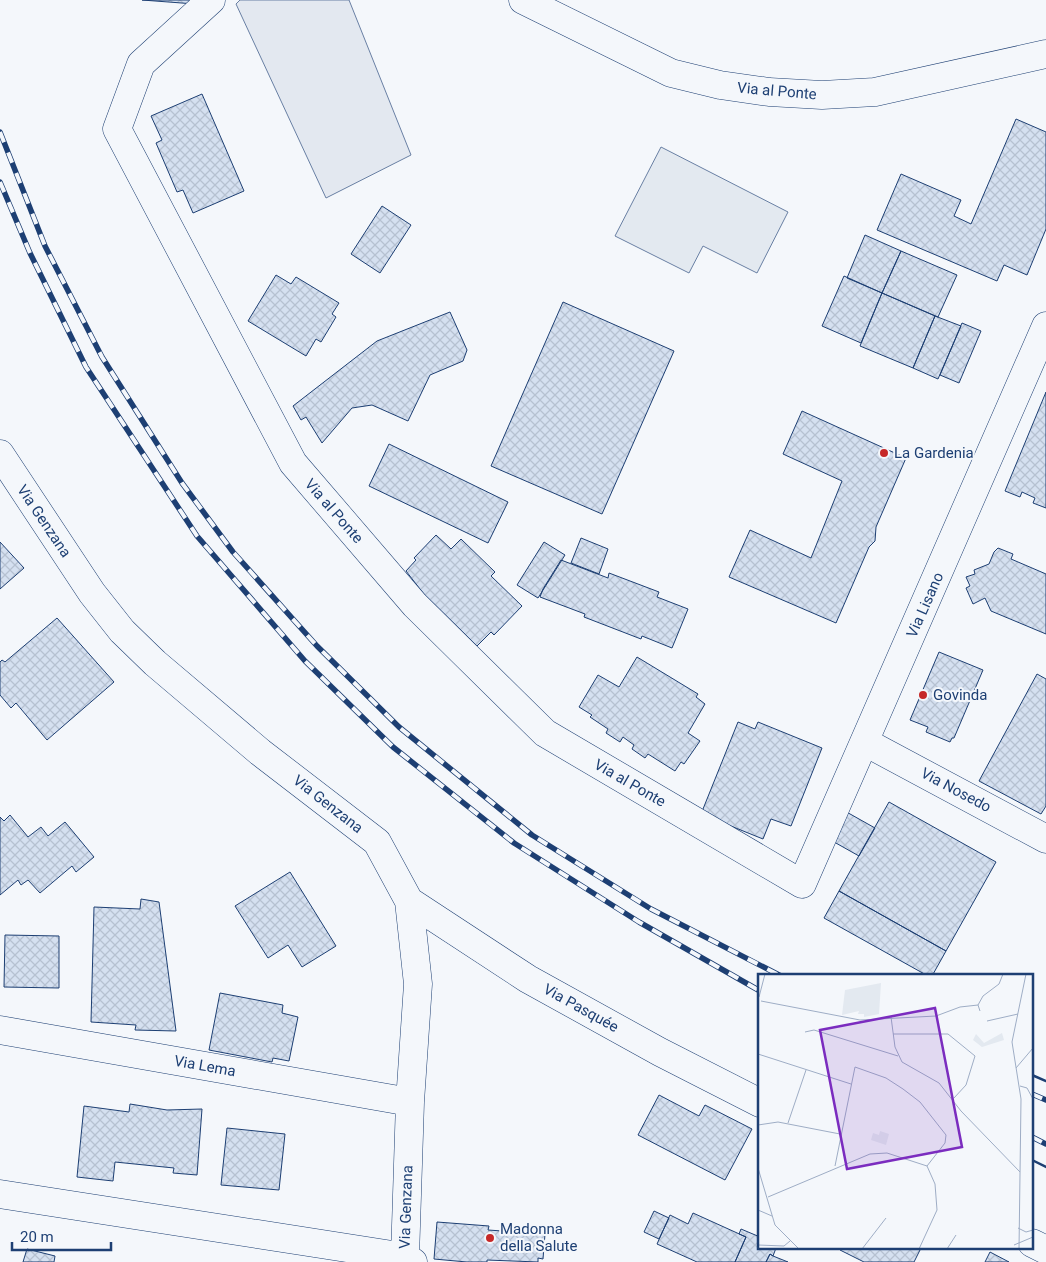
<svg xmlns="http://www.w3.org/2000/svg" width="1046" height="1262" font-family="Roboto,sans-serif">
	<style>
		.green { fill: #e3e9f0; stroke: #687fa3 }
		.parking { fill: #e3e8f0; stroke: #687fa3 }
		.building { fill: url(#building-cross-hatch); stroke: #1d3f73 }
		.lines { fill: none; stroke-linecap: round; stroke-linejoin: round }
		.minor-casing { stroke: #1d3f73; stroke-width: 29 }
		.minor { stroke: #f4f7fb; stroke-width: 28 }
		.rail-casing { stroke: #1d3f73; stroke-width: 5.5 }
		.rail { stroke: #f4f7fb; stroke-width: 4; stroke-dasharray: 11; stroke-linecap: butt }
		.wall { stroke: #1d3f73; stroke-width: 2.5 }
		.poi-dot { fill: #c62828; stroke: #f4f7fb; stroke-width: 2 }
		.labels { text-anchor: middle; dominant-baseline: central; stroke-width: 4; stroke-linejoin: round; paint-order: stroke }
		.street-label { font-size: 15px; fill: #1d3f73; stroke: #f4f7fb }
		.poi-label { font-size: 15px; fill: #1d3f73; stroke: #f4f7fb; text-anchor: start }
		.inset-road { fill: none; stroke: #9eadc5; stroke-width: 1 }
		.view { fill: #7b2cbf; fill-opacity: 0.15; stroke: #7b2cbf; stroke-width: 2.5 }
		.inset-edge { fill: none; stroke: #1d3f73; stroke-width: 2.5 }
	</style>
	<defs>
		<pattern id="building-cross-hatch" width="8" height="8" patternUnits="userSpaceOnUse" patternTransform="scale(1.25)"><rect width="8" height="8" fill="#d5e0f0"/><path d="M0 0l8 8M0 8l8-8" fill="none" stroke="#b6c1d1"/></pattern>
	</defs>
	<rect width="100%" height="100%" fill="#f4f7fb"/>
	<path class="green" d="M661,147L788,212L757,273L703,246L689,273L615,236Z"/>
	<path class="parking" d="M240,0H349L411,155L326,198L236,4Z"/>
	<path class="building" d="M142,0H200L195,4Z
		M202,94L244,191L193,213L183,190L177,192L156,143L162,140L151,116Z
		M1016,119L1046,132V229L1027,275L1004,265L997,281L877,230L901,174L961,200L954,216L971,224Z
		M382,206L411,225L380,273L351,254Z
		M865,235L901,251L882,293L847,278Z
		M901,251L957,275L938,317L882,293Z
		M276,275L291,284L296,277L339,303L332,314L336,317L321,342L316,339L306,356L248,321Z
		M844,276L882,293L861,343L822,326Z
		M882,293L935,316L913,368L860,346Z
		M563,302L674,351L602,514L491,466Z
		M450,312L467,350L463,361L430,375L408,421L372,405L352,408L322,443L306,417L301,420L293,406L377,341Z
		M935,316L961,326L938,379L913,368Z
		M962,323L981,331L959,383L940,375Z
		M1046,392V508L1033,503L1035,498L1022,492L1020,497L1005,491Z
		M802,411L906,458L876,527L875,541L869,547L836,623L729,577L750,530L811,558L842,481L783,454Z
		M389,444L508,502L488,543L369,486Z
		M436,535L451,549L461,539L495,572L491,576L522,606L494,635L491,632L477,646L423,593L406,571L416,560L414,558Z
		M581,538L608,549L599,574L571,563Z
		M0,542L24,568L0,589Z
		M544,542L565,555L538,598L517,585Z
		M998,548L1013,554L1011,559L1046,574V634L991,611L985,598L973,604L966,588L970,586L966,577L975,574L974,570L989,564L994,552Z
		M561,560L608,578L609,573L659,592L657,597L688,609L672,648L642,636L641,639L584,617L585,614L540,597L543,589Z
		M57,618L114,682L47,740L16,703L11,708L0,695V662L2,660L5,662Z
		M939,652L983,670L954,738H952L950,742L926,732L928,727L910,720Z
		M637,657L698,694L696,697L705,704L688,733L700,741L684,764L681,762L675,771L648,754L645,758L632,749L634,745L623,737L620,742L606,733L608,729L590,717L592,715L579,707L598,675L619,687Z
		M1037,674L1046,679V806L1041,814L979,781Z
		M738,722L755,729L758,722L822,748L791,826L771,819L763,839L701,814Z
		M889,802L996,862L946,951L839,891Z
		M843,810L875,828L859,856L827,838Z
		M10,815L28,837L41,827L48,836L65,822L94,857L76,872L72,866L40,893L28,880L21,885L18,880L0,895V817L4,821Z
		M290,872L336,946L302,967L288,945L268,958L235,906Z
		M839,891L946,951L932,976H928L824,918Z
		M141,899L159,902L176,1031L135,1030L136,1025L91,1022L94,907L140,909Z
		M5,935L59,936V988L4,987Z
		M220,993L283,1005L282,1013L298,1017L289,1061L273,1058L272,1062L209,1050Z
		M659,1095L699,1116L705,1105L752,1129L725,1180L638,1135Z
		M130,1104L167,1110L202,1109L197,1175L173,1173L174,1168L115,1162L113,1181L77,1177L84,1106L129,1112Z
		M227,1128L285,1134L279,1190L221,1185Z
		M654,1211L669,1218L659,1239L644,1232Z
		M693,1213L746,1237L735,1262H697L657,1244L670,1215L688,1224Z
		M437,1222L489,1226L488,1230L545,1234L543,1259L538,1258V1262L487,1260V1262H467L434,1259Z
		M741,1229L760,1237V1248H776L773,1256L770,1254L766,1262H735L746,1237L739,1234Z
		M841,1248H921L914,1262H864L840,1250Z
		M27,1249L55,1256L54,1262H23Z
		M990,1252L1009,1262H985Z
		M770,1254L773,1256L788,1262H766Z"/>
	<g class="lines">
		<defs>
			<path id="minor" d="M211,0L141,64L117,129L293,463L415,605L545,733L802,884L1046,326
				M523,0L671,73L720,85L769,92L822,95L875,92L1046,54
				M0,454L92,593L122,631L155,663L260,752L377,842L409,901L418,984L410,1102L405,1257
				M865,742L1046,839
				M409,901L528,979L660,1052L760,1103
				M0,1030L410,1102
				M0,1194L405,1257L413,1262
				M1032,1243L1046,1250"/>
		</defs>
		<use href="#minor" class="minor-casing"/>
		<use href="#minor" class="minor"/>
		<defs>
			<path id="rail" d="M0,132L45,246L102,357L182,483L233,552L317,646L399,727L532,835L651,909L781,976
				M0,182L30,253L86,367L197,536L305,661L393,747L514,843L639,922L760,991
				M1032,1094L1046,1100
				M1032,1137L1046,1144"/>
		</defs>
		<use href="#rail" class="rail-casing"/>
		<use href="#rail" class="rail"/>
		<path class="wall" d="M1032,1075L1046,1081
			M1032,1160L1046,1167"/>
	</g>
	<g class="poi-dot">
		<circle cx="884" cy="453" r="5"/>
		<circle cx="923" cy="695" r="5"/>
		<circle cx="490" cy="1238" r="5"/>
	</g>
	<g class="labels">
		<g class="street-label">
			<text transform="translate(777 91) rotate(5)">Via al Ponte</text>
			<text transform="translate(334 511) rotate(49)">Via al Ponte</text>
			<text transform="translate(44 521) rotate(56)">Via Genzana</text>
			<text transform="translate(925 605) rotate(-66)">Via Lisano</text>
			<text transform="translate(630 783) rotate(30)">Via al Ponte</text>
			<text transform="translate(956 790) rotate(28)">Via Nosedo</text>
			<text transform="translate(328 804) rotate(38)">Via Genzana</text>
			<text transform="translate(581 1008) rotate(29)">Via Pasquée</text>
			<text transform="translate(205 1066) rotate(10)">Via Lema</text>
			<text transform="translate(406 1207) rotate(-88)">Via Genzana</text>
		</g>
		<g class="poi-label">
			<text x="894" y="453">La Gardenia</text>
			<text x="933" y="695">Govinda</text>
			<text x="500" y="1229">Madonna<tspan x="500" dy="17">della Salute</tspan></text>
		</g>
	</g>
	<g transform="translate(758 974)">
		<rect width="275" height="275" fill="#f4f7fb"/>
		<path d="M123,9L121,40L106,43V40H100L101,37L84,41L87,16ZM244,59L246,66L224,73L215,66L218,60L226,69ZM122,157L131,160L128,171L113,166L115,159L121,161Z" fill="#e3e9f0"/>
		<path class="inset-road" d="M1,23L7,0M3,27L102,46L178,42L202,33L220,31M222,37L220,31L225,22L241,10L245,0M133,43L137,73L144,88L181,109L203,137L262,198M229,47L260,40M47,58L56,56L140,82M135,60H190L217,82L208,111L196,124M0,80L93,110M258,94L275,74M262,112L269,114L275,125M30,149L48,96M0,151L20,148L82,160M0,194L17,251L41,275M10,223L112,180L129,179L169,192L187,169L188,161L162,128L145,115L128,104L97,93L77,192M0,236L14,242M260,254L268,258L275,256M0,271L26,272L32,267M256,271L275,263M104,275L128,244M161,275L179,236L177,210L169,192M189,275L198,261M261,275L263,125L254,68L268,0"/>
		<path class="view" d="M177,34L204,173L89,195L62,56Z"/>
		<rect width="275" height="275" class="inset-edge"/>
	</g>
	<path d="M12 1242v8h99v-8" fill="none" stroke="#1d3f73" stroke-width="2.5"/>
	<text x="20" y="1242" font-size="15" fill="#1d3f73" stroke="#f4f7fb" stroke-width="4" paint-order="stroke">20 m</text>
</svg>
